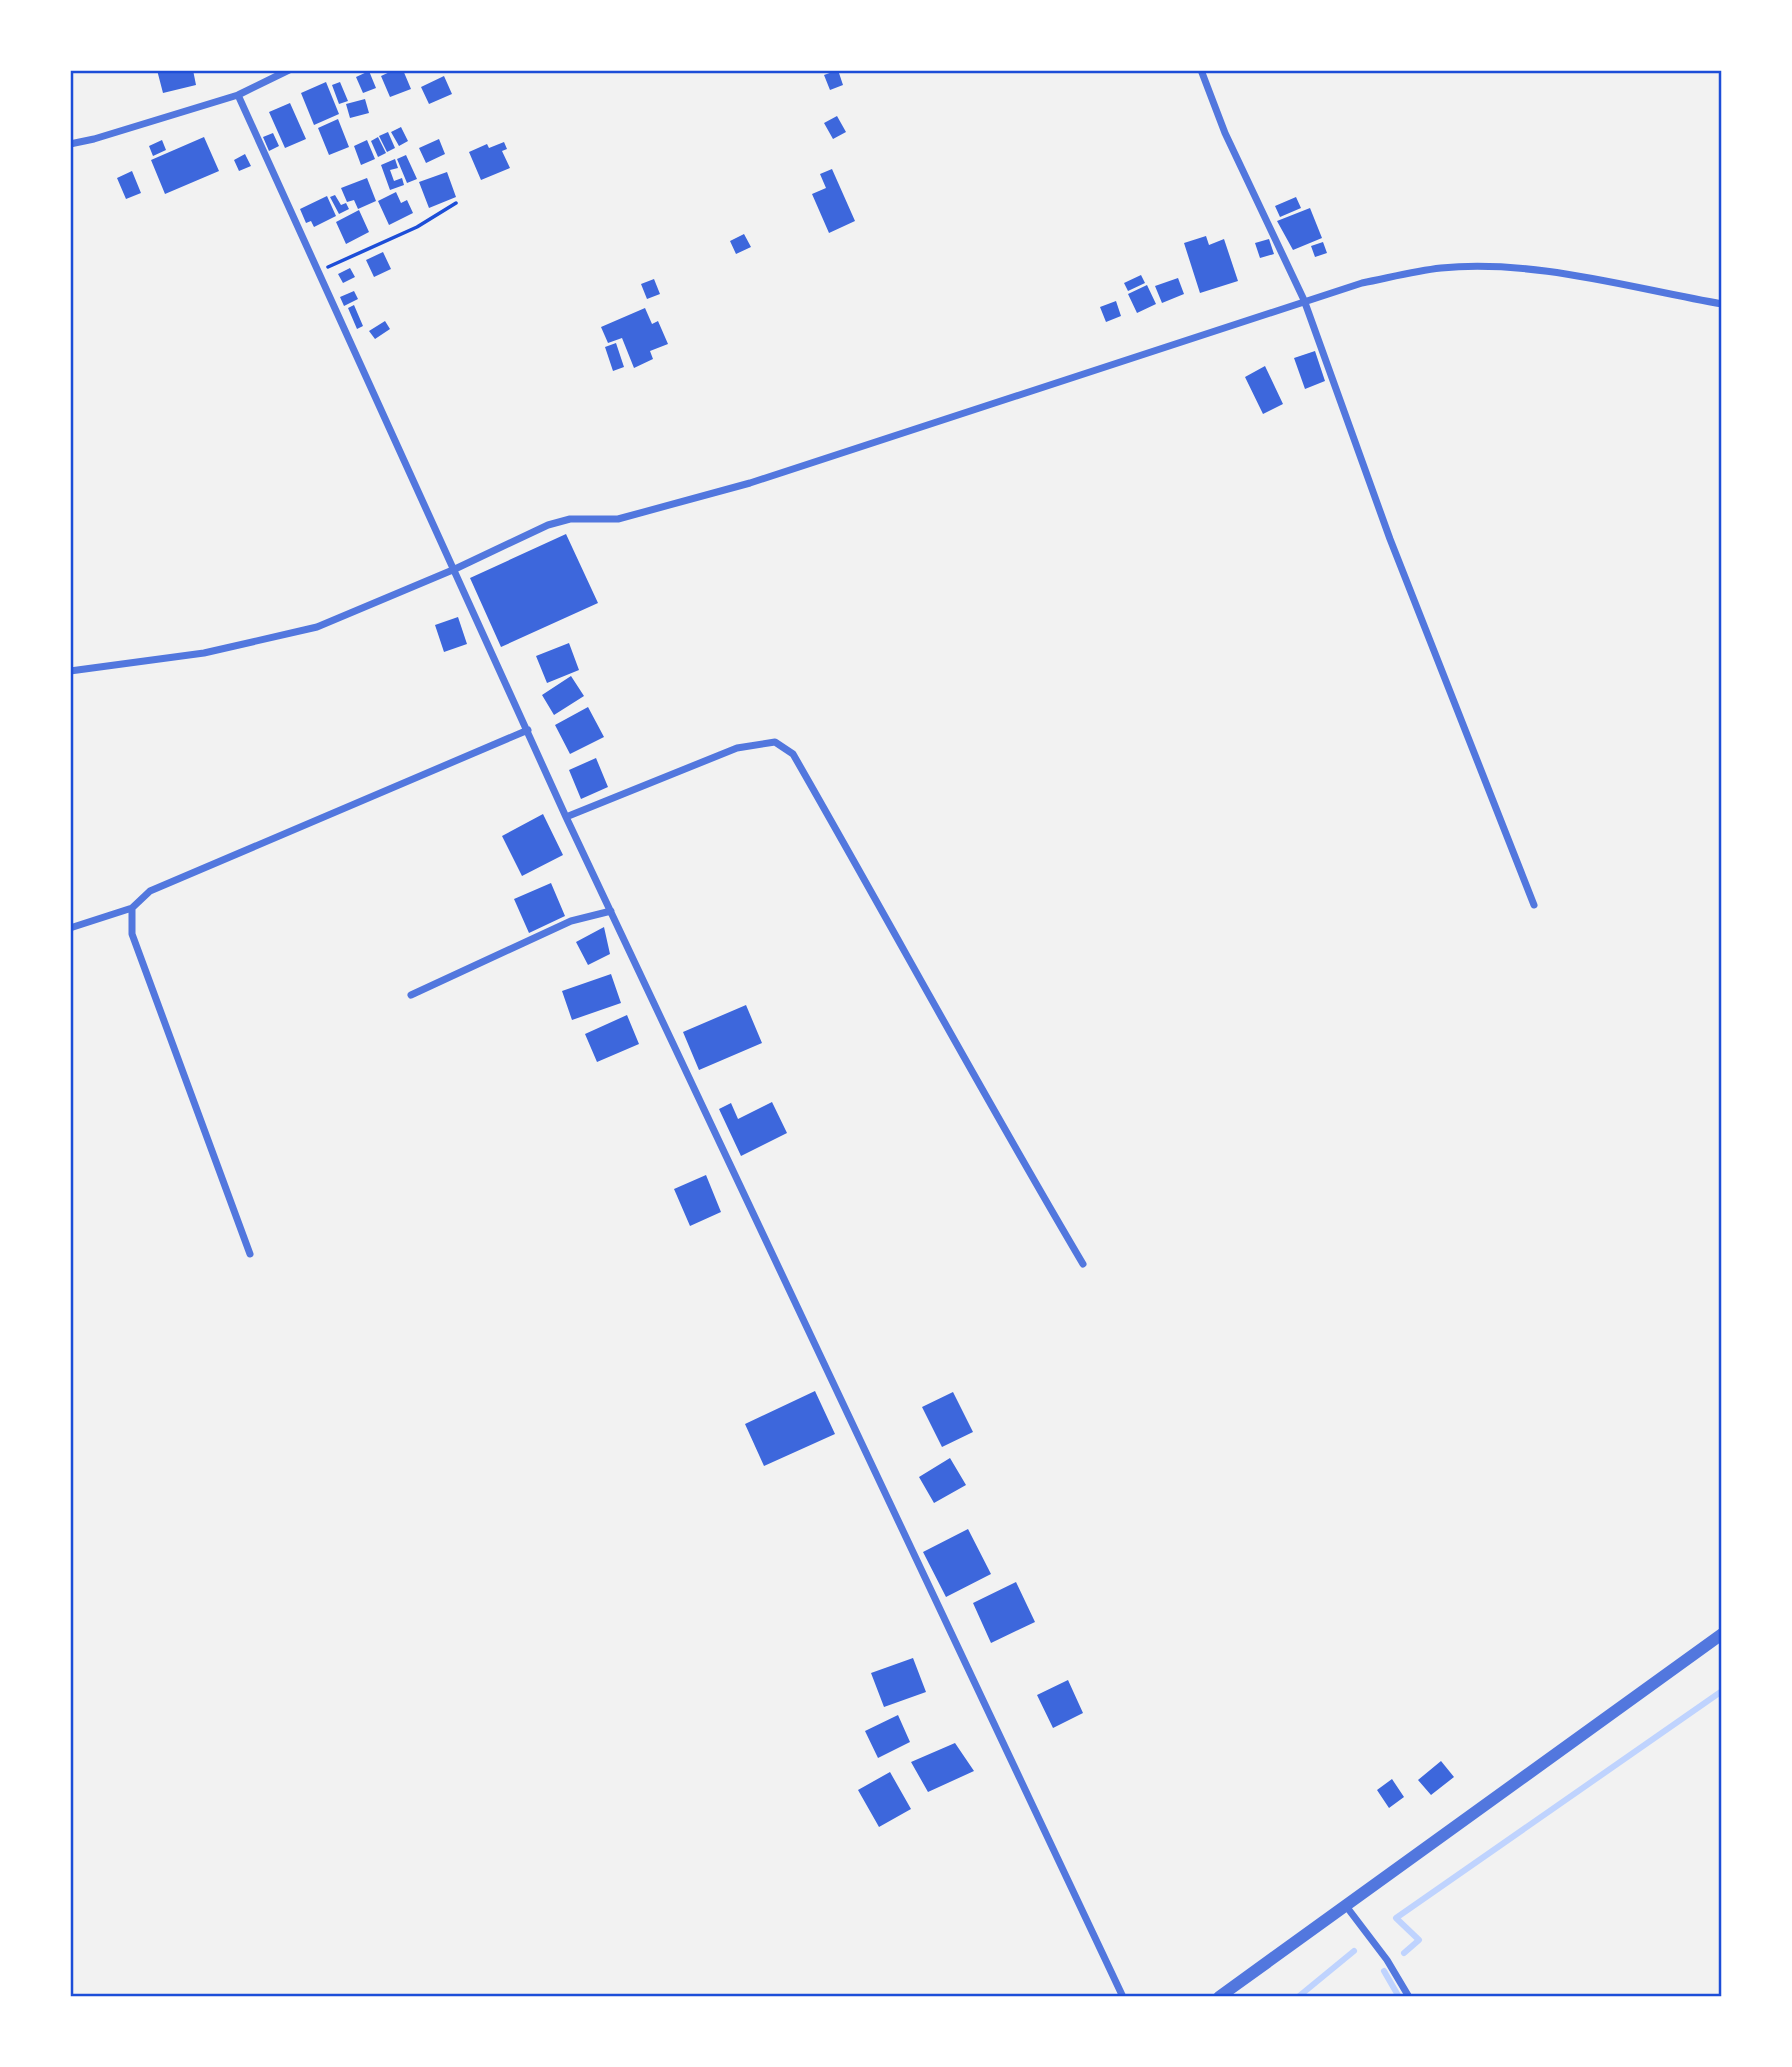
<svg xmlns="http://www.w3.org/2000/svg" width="1792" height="2067" font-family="'Times New Roman',serif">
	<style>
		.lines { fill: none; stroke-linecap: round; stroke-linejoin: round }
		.stream { stroke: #bfd3fe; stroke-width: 6 }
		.building { fill: #3d67dc }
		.path { stroke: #1d4ed8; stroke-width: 3.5 }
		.minor { stroke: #5277de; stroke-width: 7 }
		.tertiary { stroke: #5277de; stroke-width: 12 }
		.neatline { fill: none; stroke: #1d4ed8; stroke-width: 2.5 }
	</style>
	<rect width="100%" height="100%" fill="#f2f2f2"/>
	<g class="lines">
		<path class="stream" d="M1404,1953L1419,1940L1396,1918L1722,1691
			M1384,1971L1399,1997
			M1298,1997L1354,1951"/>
	</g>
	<path class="building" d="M157,70H193L196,85L163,93Z
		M394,70H403L411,89L390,97L381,76Z
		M838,70L843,85L830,90L824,75Z
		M369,71L376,88L363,93L356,77Z
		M444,76L452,94L429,104L421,87Z
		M326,82L339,114L314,125L301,93Z
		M340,82L348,101L339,104L332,85Z
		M365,99L369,113L350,118L346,104Z
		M290,103L306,139L285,148L269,112Z
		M837,116L846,132L833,139L824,123Z
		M338,119L349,147L329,155L318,128Z
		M401,127L408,141L399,146L391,132Z
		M388,132L395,148L387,152L379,136Z
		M273,133L279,146L269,151L263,137Z
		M204,137L219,171L165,194L151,160Z
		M378,137L386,153L378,157L371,141Z
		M439,139L445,154L426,163L419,148Z
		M162,140L166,150L153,156L149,146Z
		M367,140L375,159L361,165L354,146Z
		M504,142L507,149L502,151L510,168L481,180L469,152L487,144L489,148Z
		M245,154L251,166L239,171L234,160Z
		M406,155L417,179L407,183L397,159Z
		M395,159L398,168L390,170L394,181L402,178L404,185L390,190L381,165Z
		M832,169L855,221L829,233L812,194L826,188L820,174Z
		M132,171L141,193L126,199L117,178Z
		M447,172L456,197L429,208L419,182Z
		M367,178L376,201L358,209L354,200L347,202L341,188Z
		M396,192L401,203L407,200L413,213L389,225L378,201Z
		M335,195L341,205L346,203L349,209L339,214L330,197Z
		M327,196L336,216L314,227L311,221L306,223L300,209Z
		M1296,197L1301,208L1280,217L1275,206Z
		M1310,208L1322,238L1293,250L1277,221Z
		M359,210L369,232L346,244L336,222Z
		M744,234L751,247L736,254L730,241Z
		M1206,236L1209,245L1224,239L1238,281L1200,293L1184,243Z
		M1269,239L1274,254L1260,258L1255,243Z
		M1323,242L1327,253L1315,257L1311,246Z
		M383,252L391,269L374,277L366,260Z
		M350,268L355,277L343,283L338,274Z
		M1141,275L1145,283L1128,291L1124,283Z
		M1178,278L1184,294L1162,303L1155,286Z
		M654,279L660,294L647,299L641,284Z
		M1147,285L1156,304L1137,313L1128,294Z
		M354,291L358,299L344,306L340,297Z
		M1116,301L1121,316L1106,322L1100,307Z
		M354,305L363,326L357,329L348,308Z
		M645,308L652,324L658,321L668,344L650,351L653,359L634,368L622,338L608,343L601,327Z
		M385,321L390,329L375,339L369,331Z
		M616,343L624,367L613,371L605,347Z
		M1315,351L1325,381L1305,389L1294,358Z
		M1265,366L1283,404L1263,414L1245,377Z
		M566,534L598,603L501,647L470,578Z
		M458,617L467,644L444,652L435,625Z
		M569,643L579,670L547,683L536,656Z
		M571,676L584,696L554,715L542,695Z
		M588,707L604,737L570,754L555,725Z
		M596,758L608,787L581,799L569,770Z
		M543,814L563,855L522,876L502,836Z
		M551,883L565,916L529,933L514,899Z
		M604,927L610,954L588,965L576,942Z
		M611,974L621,1003L572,1020L562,991Z
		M746,1005L762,1043L699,1070L683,1032Z
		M627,1015L639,1044L597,1062L585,1034Z
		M772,1102L787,1133L741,1156L719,1109L731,1103L738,1119Z
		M706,1175L721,1212L690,1226L674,1189Z
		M815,1391L835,1434L764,1466L745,1424Z
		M953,1392L973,1432L942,1447L922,1407Z
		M950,1458L966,1485L934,1503L919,1477Z
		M968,1529L991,1574L946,1597L923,1552Z
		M1016,1582L1035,1622L991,1643L973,1603Z
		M913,1658L926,1692L884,1707L871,1673Z
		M1068,1680L1083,1713L1053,1728L1037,1695Z
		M898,1715L910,1742L878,1758L865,1731Z
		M955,1743L974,1771L928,1792L911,1762Z
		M1441,1761L1454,1777L1431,1795L1418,1780Z
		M890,1772L911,1809L879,1827L858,1790Z
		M1392,1779L1404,1797L1389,1808L1377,1790Z"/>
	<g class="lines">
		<path class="path" d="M328,267L417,227L456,203"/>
		<path class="minor" d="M1201,70L1225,133L1304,300L1390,539L1534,905
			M238,95L566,817L1123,1997
			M70,144L94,139L238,95L289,70
			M70,671L204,653L317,627L455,569L548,525L570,519H618L750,483L1362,283C1388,278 1414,271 1441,268C1535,259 1630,288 1722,304
			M566,817L737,748L775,742L793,754C890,923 983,1095 1083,1264
			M70,928L132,908
			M411,995L571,921L611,911
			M250,1254L132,934V908L150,891L528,730
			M1346,1906L1387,1960L1409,1997"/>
		<path class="tertiary" d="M1219,1997L1722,1634"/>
	</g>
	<rect width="1792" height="2067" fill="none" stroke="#ffffff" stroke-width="144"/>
	<rect x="72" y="72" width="1648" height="1923" class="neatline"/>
</svg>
